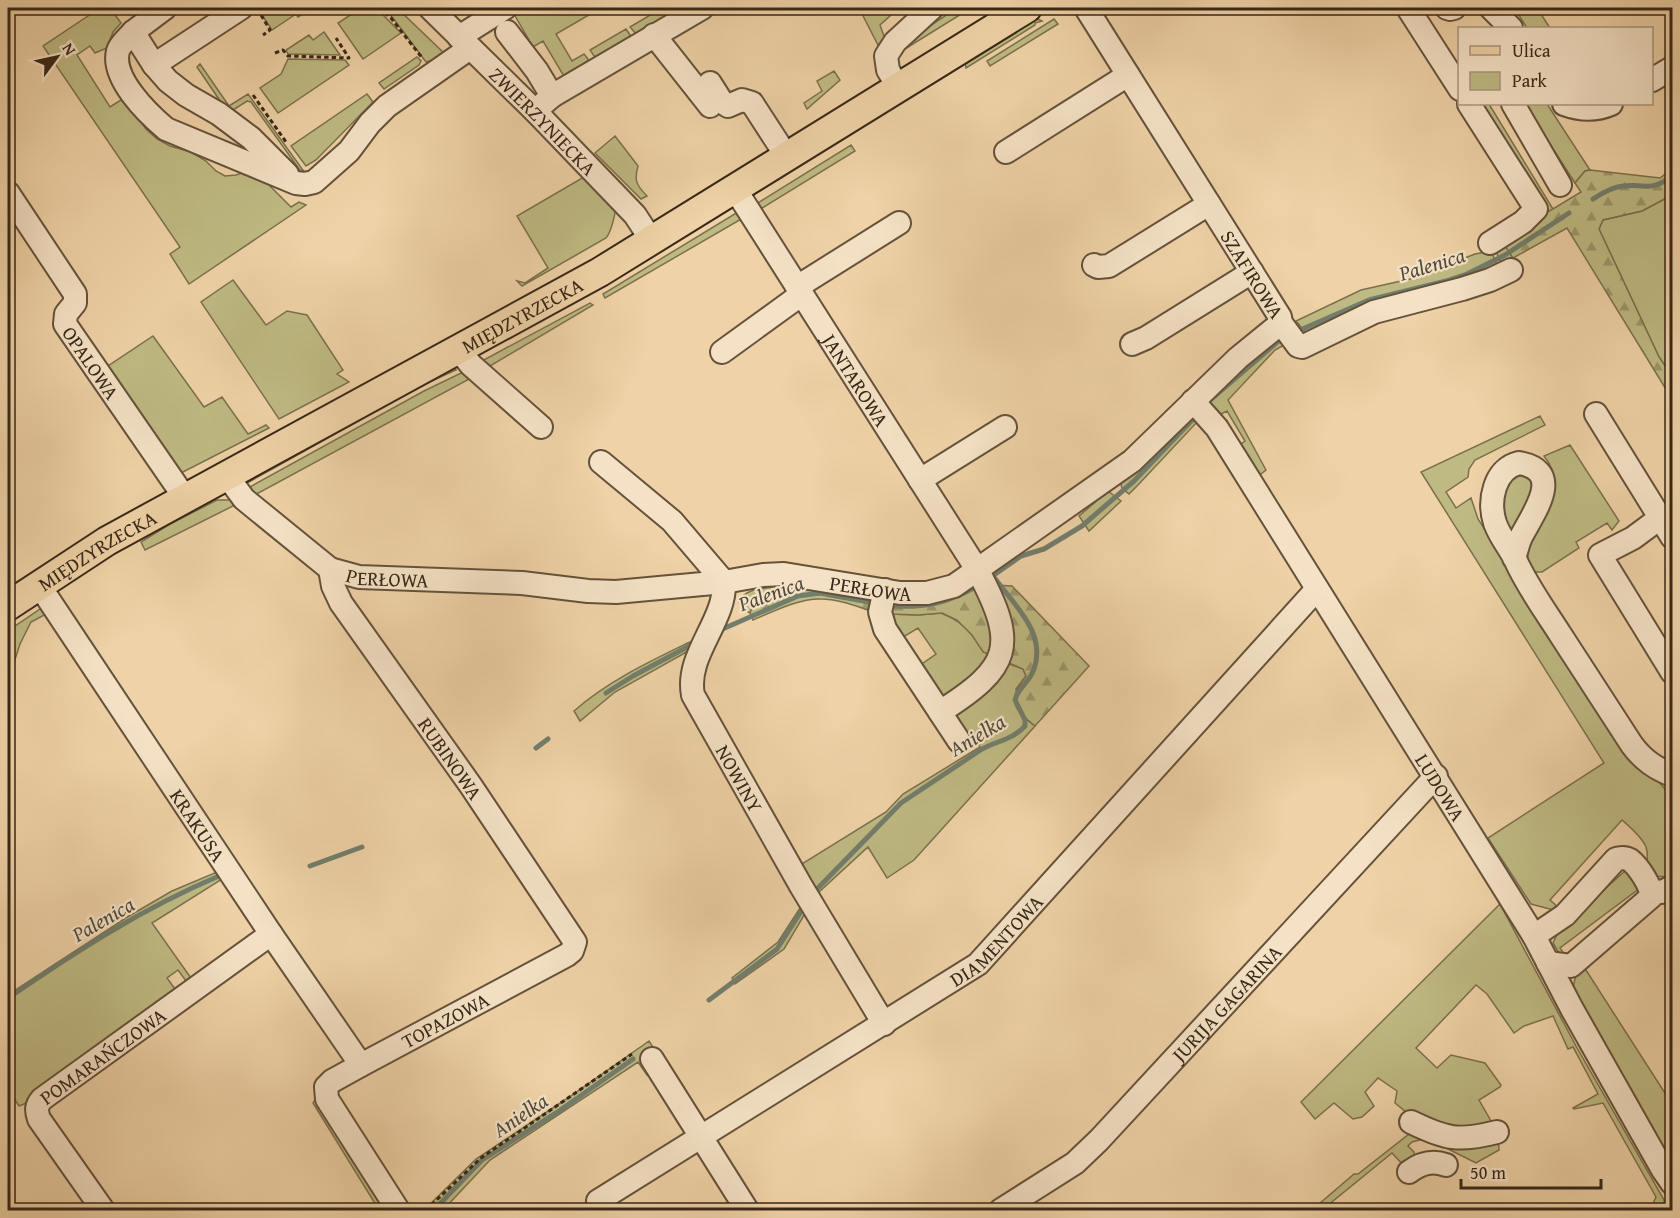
<svg xmlns="http://www.w3.org/2000/svg" width="1680" height="1218" font-family="'Gentium Book Plus',serif">
	<style>
		.green { fill: #bfba83; stroke: #7b704d; stroke-width: 1.5 }
		.forest { fill: url(#forest-firs); stroke: #7b704d; stroke-width: 1.5 }
		.lines { fill: none; stroke-linecap: round; stroke-linejoin: round }
		.stream { stroke: #727e6d; stroke-width: 5 }
		.minor-casing { stroke: #65523b; stroke-width: 26 }
		.major-casing { stroke: #372717; stroke-width: 32 }
		.path { stroke: #372717; stroke-width: 3; stroke-dasharray: 4.5 3; stroke-linecap: butt }
		.minor { stroke: #f5e2c6; stroke-width: 22 }
		.major { stroke: #efd2a7; stroke-width: 28 }
		.labels { text-anchor: middle; dominant-baseline: central; stroke-width: 4.5; stroke-linejoin: round; paint-order: stroke }
		.street-label { font-size: 20px; fill: #372717; stroke: #f5e2c6 }
		.water-label { font-size: 21px; font-style: italic; fill: #504b3b; stroke: #f5e2c6 }
	</style>
	<defs>
		<pattern id="forest-firs" width="22" height="20" patternUnits="userSpaceOnUse" patternTransform="scale(1.5)"><rect width="22" height="20" fill="#bfba83"/><path d="M5 1l3.5 6h-7zM16 11l3.5 6h-7z" fill="#9c976a"/></pattern>
	</defs>
	<rect width="100%" height="100%" fill="#efd2a7"/>
	<filter id="stains"><feTurbulence type="fractalNoise" baseFrequency=".00333" numOctaves="4"/><feColorMatrix values="0 0 0 0 .2 0 0 0 0 .09 0 0 0 0 .02 0 0 0 .5 -.17"/></filter>
	<radialGradient id="worn" r=".72"><stop offset=".6" stop-color="#630" stop-opacity="0"/><stop offset="1" stop-color="#630" stop-opacity=".3"/></radialGradient>
	<path class="green" d="M100,8H110L121,23L113,32L107,48L95,53L90,46L77,55L110,107L124,98L146,129L157,139L170,146L191,152L206,161L216,171L225,176L236,175L250,170L277,178L270,186L291,207L299,202L306,205L189,284L170,254L180,247L43,46Z
		M264,8H313L298,17L296,14L272,30L262,15Z
		M361,8H376L401,33L363,59L338,23Z
		M383,8H397L447,56L426,62L393,18Z
		M525,8H601L556,34L572,61L584,54L588,59L586,65L565,78L543,41L533,47L514,14Z
		M662,8H667L669,16L637,35L630,27Z
		M859,8H899L880,25L885,39L878,45Z
		M957,8H971L900,52L916,35Z
		M1517,8H1537L1550,28H1527L1515,9Z
		M1036,18L1042,21L1035,23V25L966,68L965,61Z
		M1054,19L1058,24L990,66L987,61Z
		M626,29L630,35L629,39L598,58L594,56L590,50Z
		M324,32L340,55L288,54L286,50L309,35L313,40Z
		M417,57L421,61L419,65L384,89L379,83Z
		M288,59L345,60L349,65L278,113L260,88L281,74Z
		M200,64L229,106L248,94L305,173L299,169L251,102L247,101L230,112L227,111L197,67Z
		M834,71L840,80L807,109L804,103L822,91L817,81Z
		M367,94L373,102L316,160L306,166L291,146Z
		M1477,104H1489L1553,209L1506,246L1514,261L1502,266L1495,249L1531,221Z
		M1524,104H1547L1590,170L1585,171L1575,183Z
		M615,136L638,166C634,180 636,185 647,196L641,199L595,153Z
		M851,145L855,151L759,210L756,204Z
		M584,177L615,208C616,214 610,234 606,238L522,286L517,281L525,283L548,268L517,216Z
		M1672,195V376L1659,357L1599,229L1603,220L1642,211Z
		M738,212L743,218L605,298L603,294Z
		M1491,251L1498,267L1307,334L1296,321L1361,290L1410,279L1475,254Z
		M233,280L266,325L287,311L307,315L343,370L337,374L349,382L279,419L201,302Z
		M590,303L593,305L485,369L480,362Z
		M1278,335L1284,345L1275,350L1228,400L1266,470L1256,478L1237,447L1245,441L1227,411L1217,416L1205,401Z
		M153,336L204,407L222,397L248,434L266,425L269,428L181,473L108,369V366Z
		M449,366L456,370L423,385L249,482L251,477Z
		M461,373L473,377L253,496L248,488L424,391Z
		M1191,415L1199,420L1138,485L1129,494L1122,488L1120,481Z
		M1540,416L1545,425L1475,460L1469,469L1468,477L1446,492L1456,508L1471,498L1478,519L1558,644L1650,772L1672,797V877L1653,876C1643,862 1650,860 1646,847C1642,837 1630,827 1622,820L1550,900L1560,909L1557,911L1531,904L1488,838L1604,763L1421,472Z
		M1570,445L1619,521L1612,530L1607,523L1576,542L1579,548L1542,572H1533C1508,532 1582,504 1544,456Z
		M1521,475C1548,482 1517,521 1509,535C1504,516 1495,483 1521,475Z
		M1108,491L1121,501L1089,531L1079,516Z
		M217,500H231L235,505L145,550L141,542L170,524Z
		M774,587L772,599L756,605L750,613L743,609L739,602C744,589 761,589 774,587Z
		M43,607L48,613L31,622L20,644L13,666L8,665V631Z
		M941,613C954,618 964,624 972,635C981,647 981,651 995,658L943,699L919,666L936,654L918,628L900,639L890,614L918,615Z
		M694,640L692,649L615,692L580,721L574,711C609,680 653,660 694,640Z
		M1004,662L1023,669L1026,676L1016,689L1021,715L1035,726L914,860L887,878L868,847L818,893L835,922L796,860L799,858L802,864L886,812L903,794L980,747L973,737L965,735L954,718L955,711Z
		M1625,871H1630L1640,888L1560,948L1567,958L1563,960L1553,943L1559,930Z
		M217,872L227,876L152,923L193,981L191,983L186,981L178,970L167,978L175,989V998L34,1100L19,1106L8,1089V995L129,916L172,891Z
		M1500,904L1576,1046L1664,1200V1206L1659,1210H1650L1656,1197L1603,1103L1574,1109L1573,1108L1598,1094L1573,1047L1568,1049L1553,1016L1524,1026L1514,1033L1487,994L1476,985L1416,1048L1437,1068L1451,1055L1485,1063L1501,1085L1500,1087L1479,1100L1495,1128L1465,1134L1411,1116L1395,1103L1397,1091L1378,1078L1365,1092L1374,1106L1362,1117L1353,1119L1334,1103L1315,1119L1301,1102Z
		M802,905L806,912L784,949L735,984L732,978L778,942Z
		M1584,967L1672,1104V1172L1573,989L1576,973Z
		M649,1041L656,1052L654,1070L647,1075L638,1062L490,1160L443,1210H424L476,1159L568,1098Z
		M315,1100H319L393,1210H379L313,1103Z
		M1413,1131L1427,1138L1412,1142L1408,1146L1414,1152V1158L1404,1166L1392,1153L1322,1210H1312L1354,1174H1358Z
		M1498,1137L1499,1150L1476,1163L1444,1147Z"/>
	<path class="forest" d="M1672,169V195L1642,211L1603,220L1599,229L1659,357L1672,376V399L1567,228L1513,258L1505,246L1546,213L1581,192L1575,183L1585,171L1590,170L1660,178Z
		M800,585L871,594L868,610C853,605 837,599 821,599C800,598 772,612 753,620L750,613C753,603 763,602 772,599L774,587Z
		M995,585L1012,586L1089,666L1035,726C1012,707 1007,701 1026,676L1023,669L983,652L972,635L957,620L942,613L918,615L890,614L892,598L967,586L982,593Z"/>
	<g class="lines">
		<path class="stream" d="M1593,199C1602,193 1612,187 1623,186C1648,183 1649,193 1672,176
			M1298,331L1369,300L1446,281L1467,274L1505,255L1569,213
			M1210,400L1282,338
			M991,577L1021,556L1044,549L1082,526L1134,481L1196,416
			M891,606C927,608 947,603 979,585
			M718,631L798,596L820,593L874,603
			M606,693L633,676L691,645
			M536,748L548,739
			M310,866L362,847
			M818,888L901,803L982,749C997,741 1012,740 1025,726V720L1015,700C1018,687 1030,682 1034,669C1047,632 1013,604 993,576
			M8,998C75,952 143,908 219,876
			M709,1000L777,949L802,910
			M434,1210L482,1160L559,1111L633,1059"/>
		<defs>
			<g id="minor">
				<path d="M241,8L154,65L168,81L186,95L219,114L251,138L287,174"/>
				<path id="s1" d="M430,8L535,111L635,215L652,241"/>
				<path id="s2" d="M1086,8L1280,317L1281,323L1298,346L1302,347L1374,312L1462,289L1490,280L1511,270"/>
				<path d="M1408,8L1460,89"/>
				<path d="M1447,8L1450,9L1454,8"/>
				<path d="M1491,8L1511,28"/>
				<path d="M133,32C128,38 120,44 118,51C111,78 147,113 166,129L296,183L305,184L314,182L349,151L370,123L387,106L470,48"/>
				<path d="M507,32L537,71L552,96"/>
				<path d="M654,35L710,106"/>
				<path d="M459,37L505,8"/>
				<path d="M154,65L133,32L165,8"/>
				<path d="M1652,80L1672,68"/>
				<path d="M710,83L722,102L728,106L742,100L752,103L787,157"/>
				<path d="M898,87L888,70L886,56L895,42L932,8"/>
				<path d="M1469,104L1536,209L1523,222L1490,243"/>
				<path d="M1513,104L1560,185"/>
				<path d="M1564,104C1580,110 1595,111 1611,104"/>
				<path d="M535,111L552,96L702,8"/>
				<path d="M1006,152L1128,75"/>
				<path id="s3" d="M735,189L978,571C1018,646 1011,667 940,712"/>
				<path id="s4" d="M8,193L75,294V303L66,314L65,324L185,498"/>
				<path d="M1094,265L1098,267L1109,266L1209,204"/>
				<path d="M797,287L899,223"/>
				<path d="M1132,344L1146,338L1252,272"/>
				<path d="M458,349L471,365L541,427"/>
				<path d="M722,352L802,294"/>
				<path id="s5" d="M1193,401L1217,428L1534,936L1572,1009L1663,1170L1672,1183"/>
				<path d="M1596,414L1672,537"/>
				<path id="s6" d="M601,462L672,521L724,582C726,621 685,655 693,695L801,886L884,1024"/>
				<path id="s7" d="M227,476L244,499L330,569L359,577L522,583L588,591L616,592L724,582L763,575L784,574L900,593H927L954,586L1132,461L1238,358L1281,323"/>
				<path d="M920,480L1005,427"/>
				<path d="M1660,518L1633,538L1600,555L1672,672"/>
				<path d="M1514,558C1517,550 1518,542 1522,535C1534,512 1565,471 1519,463C1494,469 1488,501 1495,523C1500,537 1509,547 1515,559C1527,586 1544,609 1560,634C1584,671 1608,708 1632,745C1643,760 1655,768 1672,775"/>
				<path id="s8" d="M330,569L333,586L341,603L471,786L575,942L572,951L567,955L361,1065L332,1081L326,1087L327,1099L398,1210"/>
				<path id="s9" d="M39,585L271,934L361,1065"/>
				<path d="M885,590L880,612L885,629L959,741"/>
				<path d="M1652,891L1662,892L1672,887"/>
				<path d="M1534,936L1565,915L1616,859C1621,858 1625,857 1630,860C1638,866 1653,888 1651,897L1571,966L1548,963"/>
				<path d="M652,1059L747,1210"/>
				<path d="M1411,1122C1446,1139 1458,1142 1497,1132"/>
				<path d="M1409,1172C1421,1163 1432,1160 1446,1165"/>
				<path id="s10" d="M598,1201L978,964L1317,589"/>
				<path id="s11" d="M103,1210L39,1119C36,1110 36,1106 42,1099L271,934"/>
				<path id="s12" d="M1001,1210L1075,1163L1099,1140L1436,776"/>
			</g>
			<g id="major">
				<path id="s13" d="M8,606L107,541L600,272L1027,8"/>
			</g>
		</defs>
		<use href="#minor" class="minor-casing"/>
		<use href="#major" class="major-casing"/>
		<path class="path" d="M379,8L391,18L423,59
			M261,15L270,30L263,35
			M275,53L283,50L288,56L349,58L336,38
			M253,95L286,142
			M426,1210L481,1158L632,1054"/>
		<use href="#minor" class="minor"/>
		<use href="#major" class="major"/>
	</g>
	<g class="labels">
		<g class="street-label">
			<text stroke="none"><textPath href="#s1" startOffset="160">ZWIERZYNIECKA</textPath></text>
			<text stroke="none"><textPath href="#s2" startOffset="314">SZAFIROWA</textPath></text>
			<text stroke="none"><textPath href="#s13" startOffset="591">MIĘDZYRZECKA</textPath></text>
			<text stroke="none"><textPath href="#s4" startOffset="201">OPALOWA</textPath></text>
			<text stroke="none"><textPath href="#s3" startOffset="226">JANTAROWA</textPath></text>
			<text stroke="none"><textPath href="#s13" startOffset="105">MIĘDZYRZECKA</textPath></text>
			<text stroke="none"><textPath href="#s7" startOffset="198">PERŁOWA</textPath></text>
			<text stroke="none"><textPath href="#s7" startOffset="684">PERŁOWA</textPath></text>
			<text stroke="none"><textPath href="#s8" startOffset="226">RUBINOWA</textPath></text>
			<text stroke="none"><textPath href="#s6" startOffset="387">NOWINY</textPath></text>
			<text stroke="none"><textPath href="#s5" startOffset="459">LUDOWA</textPath></text>
			<text stroke="none"><textPath href="#s9" startOffset="288">KRAKUSA</textPath></text>
			<text stroke="none"><textPath href="#s10" startOffset="477">DIAMENTOWA</textPath></text>
			<text stroke="none"><textPath href="#s12" startOffset="308">JURIJA GAGARINA</textPath></text>
			<text transform="translate(445 1020) rotate(-28)">TOPAZOWA</text>
			<text stroke="none"><textPath href="#s11" startOffset="207">POMARAŃCZOWA</textPath></text>
		</g>
		<g class="water-label">
			<text transform="translate(1432 264) rotate(-17)">Palenica</text>
			<text transform="translate(771 593) rotate(-20)">Palenica</text>
			<text transform="translate(977 735) rotate(-31)">Anielka</text>
			<text transform="translate(103 919) rotate(-30)">Palenica</text>
			<text transform="translate(520 1115) rotate(-34)">Anielka</text>
		</g>
	</g>
	<rect width="1680" height="1218" fill="none" stroke="#efd2a7" stroke-width="30"/>
	<rect x="9" y="9" width="1662" height="1200" fill="none" stroke="#372717" stroke-width="3"/>
	<rect x="15" y="15" width="1650" height="1188" fill="none" stroke="#372717" stroke-width="1.5"/>
	<rect x="1458" y="27" width="195" height="78" fill="#f5e2c6" stroke="#a99780" stroke-width="1.5"/>
	<rect x="1470" y="46" width="30" height="9" fill="#efd2a7" stroke="#a99780" stroke-width="1.5"/>
	<text x="1512" y="57" font-size="18" fill="#372717">Ulica</text>
	<rect x="1470" y="72" width="30" height="18" fill="#bfba83" stroke="#a99780" stroke-width="1.5"/>
	<text x="1512" y="87" font-size="18" fill="#372717">Park</text>
	<g transform="translate(57 57) rotate(57)" stroke="#f5e2c6" stroke-width="4.5" paint-order="stroke">
	<path d="M0-4.5L10 22L0 15L-10 22Z" fill="#372717"/>
	<text y="-9" font-size="16" font-weight="bold" text-anchor="middle" fill="#372717">N</text>
	</g>
	<path d="M1461 1179v9h140v-9" fill="none" stroke="#372717" stroke-width="3"/>
	<text x="1470" y="1179" font-size="18" fill="#372717" stroke="#f5e2c6" stroke-width="4.5" paint-order="stroke">50 m</text>
	<rect width="100%" height="100%" filter="url(#stains)"/>
	<rect width="100%" height="100%" fill="url(#worn)"/>
</svg>
